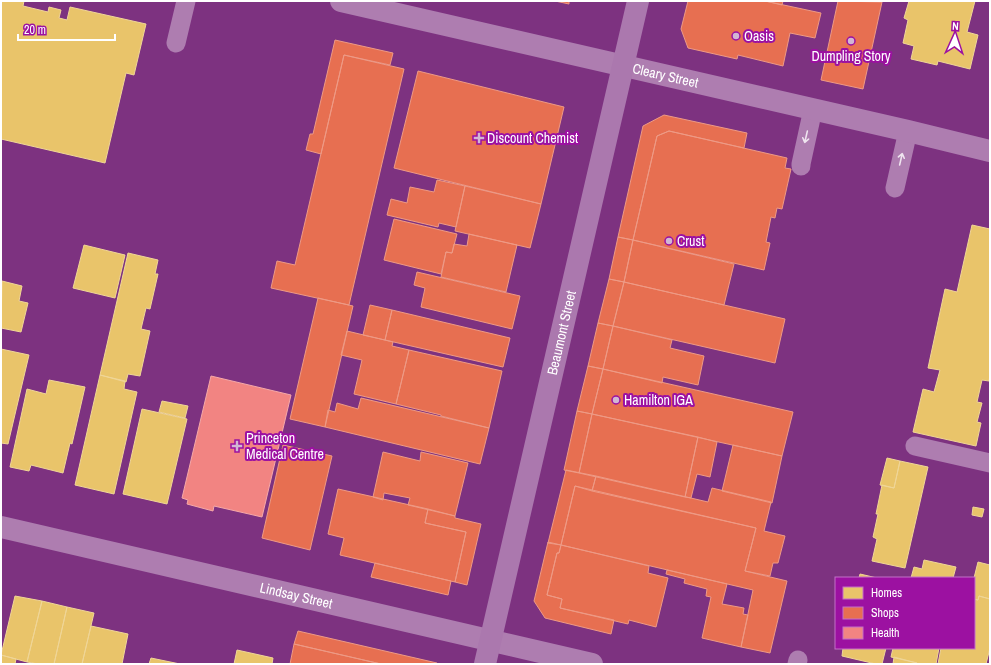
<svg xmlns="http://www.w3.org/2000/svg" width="991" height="665" font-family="'Archivo Narrow',sans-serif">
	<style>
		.homes { fill: #e9c46a; stroke: #f0d697 }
		.shops { fill: #e76f51; stroke: #ee9a85 }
		.health { fill: #f28482; stroke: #f6a9a8 }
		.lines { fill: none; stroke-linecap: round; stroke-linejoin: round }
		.lane { stroke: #ae7db0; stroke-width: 19 }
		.street { stroke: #ae7db0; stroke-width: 22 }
		.secondary { stroke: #ab78ae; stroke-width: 22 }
		.oneway { stroke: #efe5ef }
		.poi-dot { fill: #d2b7d3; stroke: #9c11a1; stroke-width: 1.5 }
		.labels { text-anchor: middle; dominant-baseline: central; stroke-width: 4; stroke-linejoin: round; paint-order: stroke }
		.poi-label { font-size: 14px; fill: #fff; stroke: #9c11a1; text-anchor: start }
		.street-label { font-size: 14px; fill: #fff; stroke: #9c11a1 }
	</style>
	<rect width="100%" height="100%" fill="#7d3280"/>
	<path class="homes" d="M1,1H24L23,6L48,12L49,7L61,10L59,18L67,20L70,7L146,24L134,75L126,73L105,163L1,139V140Z
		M909,1H975L967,32L978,35L970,69L938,61L937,65L911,59L914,46L903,43L908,20L904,18Z
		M972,225L990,229V375L989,381L982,380L977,402L982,403L977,422L981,423L976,446L913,432L923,389L934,392L940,370L928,368L945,289L957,292Z
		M84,245L125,255L115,298L73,288Z
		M128,253L158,260L155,274H158L150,309L146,308L141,329L150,331L140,376L128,374L126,382L100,375Z
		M2,281L22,286L19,301L28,303L21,332L1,328Z
		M1,349L29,355L8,444L1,443Z
		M100,375L125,381L124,389L137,392L114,494L75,485Z
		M49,380L85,387L72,444L70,443L63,473L31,465L29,471L10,467L27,389L46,394Z
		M162,401L188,406L185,418L159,412Z
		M142,409L187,419L167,504L123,494Z
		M887,458L900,461L894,488L880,485Z
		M900,461L928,467L905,568L872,561L877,539L873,537L878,514H876L882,485L894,488Z
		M973,507L984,509L982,517L972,515Z
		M924,560L956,567L953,578H911L914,567L922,569Z
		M978,562L990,565V599L979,596L978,600L974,599V578Z
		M860,574L877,578H859Z
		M15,596L42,601L27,662L1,655Z
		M979,596L990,599V648L986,664H938L941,648H974V599L978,600Z
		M42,601L67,607L54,664H38L27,662Z
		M67,607L94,613L82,664H54Z
		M91,626L128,634L122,664H82Z
		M843,648H886L882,664H876L842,656Z
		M893,648H939L936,664H916L917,663L891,657Z
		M237,650L273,658L272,664H234Z
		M1,655L16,659L15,664H1Z
		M894,657L917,663L916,664H893Z
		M151,658L180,664H149Z"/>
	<path class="shops" d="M555,1H569V4Z
		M688,1H765L821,13L815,38L790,33L783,66L738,55L737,59L688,48L681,29Z
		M765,1H783L782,5Z
		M838,1L882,2L863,89L821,80Z
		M335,40L393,53L390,65L344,55L321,154L306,150L310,134H313Z
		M344,55L404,69L349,305L271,288L277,261L295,265Z
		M418,71L564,107L541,204L394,168Z
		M664,115L747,133L744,148L669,131L657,136L633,240L618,237L643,126Z
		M669,131L787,158L785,168L791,169L782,209L777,208L775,218L771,217L766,242L770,243L764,270L633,240L657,136Z
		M437,180L465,186L456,227L439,223L438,227L387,215L391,199L407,203L410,187L434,192Z
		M465,186L541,204L530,248L455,231Z
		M394,219L457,234L452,253L446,252L441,274L384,260Z
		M469,234L517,245L506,292L441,277L446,252L452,253L454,244L467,246Z
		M618,237L633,240L624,282L609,279Z
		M633,240L734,264L724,305L624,282Z
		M417,272L520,296L512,329L421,307L425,288L414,285Z
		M609,279L624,282L613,326L598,323Z
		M624,282L785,319L775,363L613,326Z
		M318,298L353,306L325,427L290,419Z
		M370,305L392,310L385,340L363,335Z
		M392,310L510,338L503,367L385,340Z
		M598,323L613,326L603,369L588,366Z
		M613,326L672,340L670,348L704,356L698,385L663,377L662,383L603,369Z
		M347,331L393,342L392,346L409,350L396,404L354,394L362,360L341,355Z
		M409,350L502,371L489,428L441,416V415L396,404Z
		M588,366L603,369L592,414L577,411Z
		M603,369L793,412L782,456L592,414Z
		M361,398L489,428L480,464L325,427L328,410L335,412L337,403L358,409Z
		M577,411L592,414L579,473L564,470Z
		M592,414L698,437L685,497L579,473Z
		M698,437L717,442L710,477L697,474L691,498L685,497Z
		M283,445L332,456L310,550L262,538Z
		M733,445L782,456L772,503L722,491Z
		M383,452L420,461L421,452L468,463L455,516L408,505L410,498L384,493L383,500L373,497Z
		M566,470L596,476L592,491L575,486L561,545L548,543Z
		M596,476L708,502L712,488L771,502L764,531L785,536L778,563H773L770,576L745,571L756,528L592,491Z
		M575,486L756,528L745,571L787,581L770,653L741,647L753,590L561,545Z
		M338,489L428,509L425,523L466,532L455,582L340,555L344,538L328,534Z
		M428,509L455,516V518L481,524L467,585L455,582L466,532L425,523Z
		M548,542L561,545L559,553H557L547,595L562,599L560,608L614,620L611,634L545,618L534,601Z
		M561,545L649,566L648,573L668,578L656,627L629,620L628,624L560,608L562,599L547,595L557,553H559Z
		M375,563L451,581L448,595L371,577Z
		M667,570L727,584L722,604L744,608L743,614L748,615L741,647L702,638L711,597L706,596L707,589L684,583L685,579L666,574Z
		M298,631L437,663L438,664H381L294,644Z
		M294,644L381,664H290Z"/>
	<path class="health" d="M211,376L291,395L262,517L214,506L213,511L187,504L188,500L182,498Z"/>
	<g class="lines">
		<path class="lane" d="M176,43L186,1
			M801,166V164L813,109
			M895,188L908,131
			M915,446L990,463
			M797,664L798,660"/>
		<g class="street">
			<path id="s1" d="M341,1L908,131L990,151"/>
			<path id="s2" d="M1,527L592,664"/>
		</g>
		<path class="secondary" id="s3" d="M485,664L638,1"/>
	</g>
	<defs><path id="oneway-shaft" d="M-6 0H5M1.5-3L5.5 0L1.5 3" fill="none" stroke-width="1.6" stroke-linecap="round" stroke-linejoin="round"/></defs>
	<g class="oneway">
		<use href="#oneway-shaft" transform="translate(806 137) rotate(103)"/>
		<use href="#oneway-shaft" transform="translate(901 159) rotate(-77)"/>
	</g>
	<g class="poi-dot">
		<circle cx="736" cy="36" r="4"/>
		<circle cx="851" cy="41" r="4"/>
		<path d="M477 132h4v4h4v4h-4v4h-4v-4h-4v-4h4z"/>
		<circle cx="669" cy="241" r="4"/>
		<circle cx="616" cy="400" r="4"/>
		<path d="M235 440h4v4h4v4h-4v4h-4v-4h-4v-4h4z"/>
	</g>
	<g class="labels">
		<g class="poi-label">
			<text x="744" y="36">Oasis</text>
			<text x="851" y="56" text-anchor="middle">Dumpling Story</text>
			<text x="487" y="138">Discount Chemist</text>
			<text x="677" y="241">Crust</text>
			<text x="624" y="400">Hamilton IGA</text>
			<text x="246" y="438">Princeton<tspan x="246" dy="16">Medical Centre</tspan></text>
		</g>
		<g class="street-label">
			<text stroke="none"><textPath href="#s1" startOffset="333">Cleary Street</textPath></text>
			<text stroke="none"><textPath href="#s3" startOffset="340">Beaumont Street</textPath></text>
			<text stroke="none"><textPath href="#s2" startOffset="303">Lindsay Street</textPath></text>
		</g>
	</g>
	<rect width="991" height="665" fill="none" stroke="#ffffff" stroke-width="4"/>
	<rect x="835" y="577" width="140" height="72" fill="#9c11a1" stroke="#c470c7"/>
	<rect x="843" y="587" width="20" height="12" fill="#e9c46a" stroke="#c470c7"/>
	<text x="871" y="597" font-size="12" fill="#ffffff">Homes</text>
	<rect x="843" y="607" width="20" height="12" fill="#e76f51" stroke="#c470c7"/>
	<text x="871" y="617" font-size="12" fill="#ffffff">Shops</text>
	<rect x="843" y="627" width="20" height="12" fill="#f28482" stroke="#c470c7"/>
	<text x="871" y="637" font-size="12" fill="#ffffff">Health</text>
	<g transform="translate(955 36) rotate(3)" stroke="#9c11a1" stroke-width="3" paint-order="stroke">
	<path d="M0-3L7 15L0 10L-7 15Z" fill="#ffffff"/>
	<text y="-6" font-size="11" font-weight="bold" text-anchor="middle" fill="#ffffff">N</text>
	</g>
	<path d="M18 34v6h97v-6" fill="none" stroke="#ffffff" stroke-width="2"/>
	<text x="24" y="34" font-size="12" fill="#ffffff" stroke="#9c11a1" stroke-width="3" paint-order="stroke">20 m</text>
</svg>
